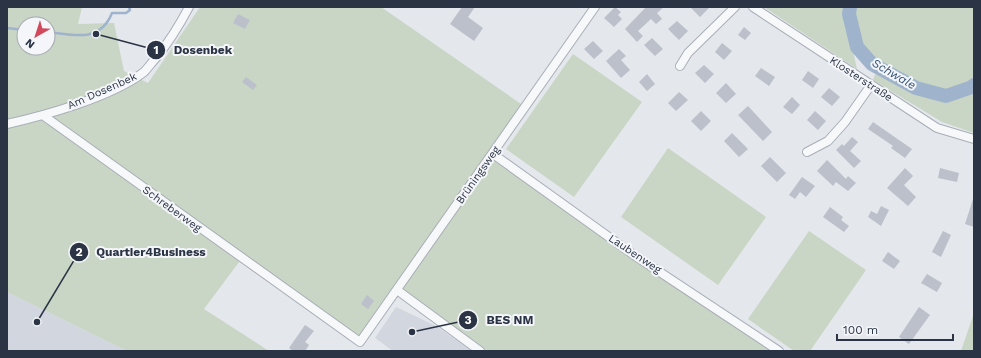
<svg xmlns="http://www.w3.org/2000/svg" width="981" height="358" font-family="'Work Sans',sans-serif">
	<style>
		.built { fill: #d2d6de }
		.green { fill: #c9d6c5; fill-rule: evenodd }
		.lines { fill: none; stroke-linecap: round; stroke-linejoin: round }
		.stream { stroke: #9fb4cc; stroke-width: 2.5 }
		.river { stroke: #9fb4cc; stroke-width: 14 }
		.building { fill: #bbc0ca }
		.minor-casing { stroke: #a9aeb7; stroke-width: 10 }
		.minor { stroke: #f7f8fa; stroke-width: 8 }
		.labels { text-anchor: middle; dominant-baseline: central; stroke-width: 4; stroke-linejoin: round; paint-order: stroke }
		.street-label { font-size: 11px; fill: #2b3445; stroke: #f4f6f9 }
		.water-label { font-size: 12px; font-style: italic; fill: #34527a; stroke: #f4f6f9 }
		.leader { fill: none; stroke: #2b3445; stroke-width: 1.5 }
		.callout-dot { fill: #2b3445; stroke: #f4f6f9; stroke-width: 1.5 }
		.mark-label { font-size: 12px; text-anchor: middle; font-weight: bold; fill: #fff }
		.callout-label { font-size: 12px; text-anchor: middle; font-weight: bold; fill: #2b3445; stroke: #f4f6f9; stroke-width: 4; stroke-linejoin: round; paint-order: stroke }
	</style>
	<rect width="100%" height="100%" fill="#e4e7ec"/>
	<path class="built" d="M7,292L127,351H7Z
		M396,307L436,326L472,351H393L375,338Z"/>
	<path class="green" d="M7,7H82L78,24L114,23L124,71L148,83L200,7H381L524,106L493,154L779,351H480L397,290L360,342L242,258L204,309L269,351H127L7,292ZM24,24H48V48H24Z
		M764,7H974V133L942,122L873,80L876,72L853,51L857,69Z
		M573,54L642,102L574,197L506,149Z
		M668,148L766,217L718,285L621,217Z
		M809,231L866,270L810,351H794L748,319Z
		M974,313V351H961Z"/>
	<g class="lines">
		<path class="stream" d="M7,28L24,30
			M48,32C74,35 100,43 112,13H126L130,10L129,7"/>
		<path class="river" d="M850,7L849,14L857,47L872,64L916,88L946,96L972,87L974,85"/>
	</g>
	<path class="building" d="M462,7H475L468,17L483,28L474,41L450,24Z
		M615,7L621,12L618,15L622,19L614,27L604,18Z
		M646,7H664L657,13L662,19L656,24L651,19L638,31L643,36L637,42L625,29Z
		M690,7H710L700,17Z
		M238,14L250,20L245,29L233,23Z
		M677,21L688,31L679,40L668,29Z
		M744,27L751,33L745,40L738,35Z
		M652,38L663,49L655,56L644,45Z
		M593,41L603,51L594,59L584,49Z
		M722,43L732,51L724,60L715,52Z
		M619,49L626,56L621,60L630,70L621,78L606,61Z
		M704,65L714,74L705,83L695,73Z
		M761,68L775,77L769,86L755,76Z
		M808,71L819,79L813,88L802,80Z
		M647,74L655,84L647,91L639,82Z
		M246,77L257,85L253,90L242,82Z
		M726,83L736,94L726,103L716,93Z
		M829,88L840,97L832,106L821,97Z
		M679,92L688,100L676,111L668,103Z
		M792,97L800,105L792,114L783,107Z
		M748,106L772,132L763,141L738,115Z
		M701,111L711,121L701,131L691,121Z
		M815,111L826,121L818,130L807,120Z
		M873,122L912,149L905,158L891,148L893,146L868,129Z
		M732,133L748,149L739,157L724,141Z
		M852,137L858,142L850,151L861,161L854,168L836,150L842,144L844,146Z
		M770,157L786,173L777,182L761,166Z
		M827,160L846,179L848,176L856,183L848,191L836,182L833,186L817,171Z
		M905,168L913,176L904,185L916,197L908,206L887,188Z
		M940,168L959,173L957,182L938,178Z
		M802,177L815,186L806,197L800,192L795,199L789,195Z
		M973,199H974V227L965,224Z
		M881,206L889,210L881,226L868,217L871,211L877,214Z
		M830,207L843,217L841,220L849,226L844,232L823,217Z
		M943,231L951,235L941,257L932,252Z
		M888,252L900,261L894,269L882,261Z
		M927,274L942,283L937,292L921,283Z
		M367,295L374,301L368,309L361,304Z
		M919,307L930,315L909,344L899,337Z
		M305,325L314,331L305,342L309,345L305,351H293L289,348Z"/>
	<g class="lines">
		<defs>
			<path id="minor" d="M753,7L937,128L974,139
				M680,66L688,53L735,7
				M44,116L360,342L595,7
				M7,124C47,115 111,97 144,72C148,68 152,62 156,58C169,42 179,26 189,7
				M807,152L828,141L845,122L871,85
				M493,154L634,255L779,351
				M397,290L480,351"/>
		</defs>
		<use href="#minor" class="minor-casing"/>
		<use href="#minor" class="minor"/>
	</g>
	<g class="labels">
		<g class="street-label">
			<text transform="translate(861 79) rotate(33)">Klosterstraße</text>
			<text transform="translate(102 91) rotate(-24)">Am Dosenbek</text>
			<text transform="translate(478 175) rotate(-55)">Brüningsweg</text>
			<text transform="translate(172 209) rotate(36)">Schreberweg</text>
			<text transform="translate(635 254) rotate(34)">Laubenweg</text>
		</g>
		<g class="water-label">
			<text transform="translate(894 74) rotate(30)">Schwale</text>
		</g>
	</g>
	<path class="leader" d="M96 34L156 50M37 322L79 252M412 332L468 320"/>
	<g class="callout-dot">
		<circle cx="96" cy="34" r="4"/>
		<circle cx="37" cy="322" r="4"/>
		<circle cx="412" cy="332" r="4"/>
		<circle cx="156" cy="50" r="10"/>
		<circle cx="79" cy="252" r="10"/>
		<circle cx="468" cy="320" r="10"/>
	</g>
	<g class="mark-label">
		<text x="156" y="54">1</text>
		<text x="79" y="256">2</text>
		<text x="468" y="324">3</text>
	</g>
	<g class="callout-label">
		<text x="203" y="54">Dosenbek</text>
		<text x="151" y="256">Quartier4Business</text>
		<text x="510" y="324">BES NM</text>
	</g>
	<rect width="981" height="358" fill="none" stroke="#2b3445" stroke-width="16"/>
	<g transform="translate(36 36) rotate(219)"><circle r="19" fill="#f4f6f9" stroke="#a4a8b1"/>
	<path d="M0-3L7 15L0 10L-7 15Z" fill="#d1495b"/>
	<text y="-6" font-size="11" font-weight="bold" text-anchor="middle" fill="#2b3445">N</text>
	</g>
	<path d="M837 334v6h116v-6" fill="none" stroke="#2b3445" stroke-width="2"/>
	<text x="843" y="334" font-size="12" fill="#2b3445" stroke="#f4f6f9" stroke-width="3" paint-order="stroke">100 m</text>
</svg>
